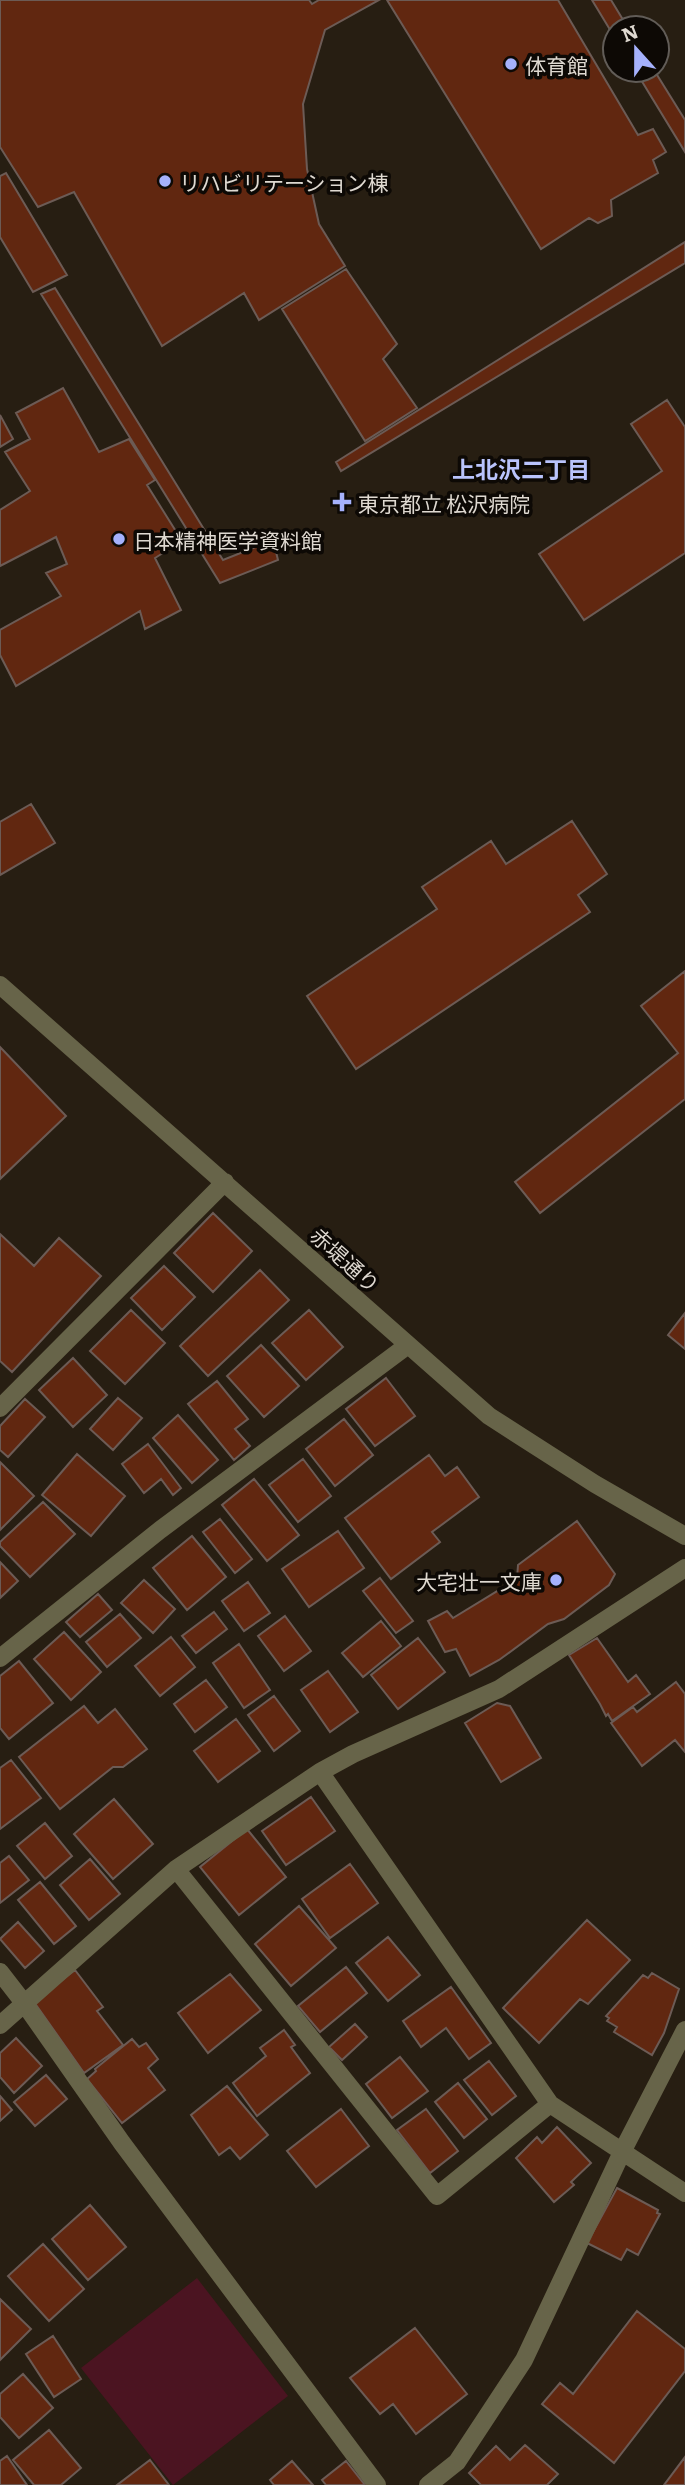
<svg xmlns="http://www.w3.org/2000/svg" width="685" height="2485" font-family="Literata,'Noto Sans JP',serif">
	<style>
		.green { fill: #4b1421 }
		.building { fill: #612710; stroke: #6c5b55; stroke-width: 2 }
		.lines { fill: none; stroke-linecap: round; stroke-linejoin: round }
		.minor { stroke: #676449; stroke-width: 18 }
		.poi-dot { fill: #a5b1fc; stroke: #0d0905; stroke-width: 2.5 }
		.labels { text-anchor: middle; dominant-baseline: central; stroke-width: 7; stroke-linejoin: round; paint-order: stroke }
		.poi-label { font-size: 21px; fill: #dfd9d1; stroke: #0d0905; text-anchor: start }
		.street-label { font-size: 21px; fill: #dfd9d1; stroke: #0d0905 }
		.neighbourhood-label { font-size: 23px; font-weight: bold; fill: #b9c3fc; stroke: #0d0905 }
	</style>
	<rect width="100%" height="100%" fill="#271e12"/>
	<path class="green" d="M197,2278L288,2396L173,2485L81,2368Z"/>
	<path class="building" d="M0,0H309L312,4L319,0H379L325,30L303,104L307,169L319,224L345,266L259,320L244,293L162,346L74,192L38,207L0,147Z
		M387,0H558L638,135L653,129L666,152L653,160L658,173L611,200L612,216L598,223L589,218L541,249Z
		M592,0H611L628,28H615V38Z
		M635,70H654L685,120V152Z
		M6,173L67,275L33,292L0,237V176Z
		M685,242V263L341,471L336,462Z
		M346,269L397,344L383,359L417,408L365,441L282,309Z
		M55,288L223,560L273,540L278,560L220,583L41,294Z
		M63,388L99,452L129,439L155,480L147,485L182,541L155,558L181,610L145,629L140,611L16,686L0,655V630L61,596L46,573L67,564L56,537L0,566V510L30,491L5,452L30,439L16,413Z
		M667,400L685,427V553L584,620L539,554L662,471L631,424Z
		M0,415L13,439L0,447Z
		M31,804L55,843L0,875V822Z
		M572,821L607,874L578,895L590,912L356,1069L307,996L437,909L422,887L491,841L506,864Z
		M685,971V1099L540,1213L515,1182L678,1053L641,1006Z
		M0,1047L66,1116L0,1179Z
		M213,1213L252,1251L213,1292L174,1253Z
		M0,1234L34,1266L59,1238L101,1276L12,1372L0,1361Z
		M164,1266L195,1297L162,1330L131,1298Z
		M260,1270L289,1300L208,1376L180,1346Z
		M131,1310L165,1343L125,1384L90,1351Z
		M309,1310L343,1347L306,1380L272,1343Z
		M685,1313V1349L668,1335Z
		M261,1345L299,1386L264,1417L227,1376Z
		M73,1358L107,1395L73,1427L39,1390Z
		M386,1378L415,1416L375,1446L346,1409Z
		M217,1381L248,1419L235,1429L250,1446L234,1460L188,1404Z
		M118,1398L142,1418L113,1450L90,1429Z
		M25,1399L45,1417L8,1457L0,1450V1426Z
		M178,1415L218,1460L192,1483L153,1438Z
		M344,1419L373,1455L335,1486L306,1449Z
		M148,1444L181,1488L173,1495L161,1479L144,1493L122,1464Z
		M77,1454L125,1496L91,1536L42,1495Z
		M429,1455L445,1476L457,1467L479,1497L432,1532L440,1542L391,1579L345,1518Z
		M303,1459L331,1496L298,1522L269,1485Z
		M0,1462L34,1496L0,1530Z
		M254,1479L299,1535L267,1561L222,1505Z
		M43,1502L75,1534L30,1577L0,1546V1542Z
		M220,1519L252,1559L235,1573L203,1532Z
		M577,1521L615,1574L609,1585L564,1619L548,1624L499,1660L470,1676L456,1649L445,1652L428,1621L447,1611L453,1618L517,1579L518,1565Z
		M338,1531L364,1568L309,1607L282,1569Z
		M192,1536L226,1577L187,1610L153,1568Z
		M0,1562L18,1581L0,1598Z
		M380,1578L413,1621L396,1633L363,1591Z
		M144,1580L175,1609L153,1633L121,1603Z
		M248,1582L270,1613L244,1631L222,1601Z
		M98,1594L112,1610L80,1637L66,1622Z
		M214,1612L227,1629L196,1653L182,1636Z
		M120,1614L141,1638L107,1667L86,1642Z
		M285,1616L311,1651L284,1671L258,1636Z
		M381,1621L401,1646L363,1677L342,1653Z
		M64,1632L101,1672L71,1700L34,1659Z
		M171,1637L195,1667L160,1696L135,1666Z
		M418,1638L445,1672L398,1709L371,1675Z
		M597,1638L628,1682L636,1675L650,1694L612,1721L608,1714L606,1716L600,1704L569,1655Z
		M239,1644L270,1690L244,1708L213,1663Z
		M19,1661L53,1703L9,1739L0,1728V1676Z
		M328,1671L358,1712L330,1732L301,1690Z
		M206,1680L227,1707L195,1732L174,1704Z
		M676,1682L685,1694V1752L675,1740L642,1766L611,1723L633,1707L637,1712Z
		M274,1696L300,1731L274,1751L248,1715Z
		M497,1703L510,1706L541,1758L501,1782L465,1723Z
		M84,1706L98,1723L115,1709L147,1749L123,1767H113L60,1809L19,1757Z
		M236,1719L260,1751L218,1782L194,1751Z
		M11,1760L41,1798L0,1829V1768Z
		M311,1797L335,1831L286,1865L262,1831Z
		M114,1799L153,1844L113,1879L74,1834Z
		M45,1823L72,1856L45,1879L17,1846Z
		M247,1829L286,1877L239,1915L200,1867Z
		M9,1856L29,1880L0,1903V1863Z
		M90,1859L120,1894L89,1920L60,1885Z
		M350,1864L378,1903L330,1938L302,1899Z
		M40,1882L76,1926L54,1944L18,1900Z
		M299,1906L336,1948L291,1986L255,1944Z
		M587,1920L630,1960L588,2004L580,1999L539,2043L503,2008Z
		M18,1922L44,1951L25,1968L0,1939Z
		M388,1937L420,1975L388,2001L356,1963Z
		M346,1967L367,1993L320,2032L298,2006Z
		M75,1970L103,2007L97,2011L123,2045L84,2073L34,2002Z
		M652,1973L679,1989L664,2033L652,2055L614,2032L617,2027L607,2021L609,2018L606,2016L643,1975L648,1978Z
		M230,1974L261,2010L208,2053L178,2013Z
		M451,1987L491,2043L469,2059L446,2028L421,2047L403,2021Z
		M355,2024L367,2037L342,2060L329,2047Z
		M284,2030L295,2045L291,2047L310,2073L257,2116L233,2083L266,2056L260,2048Z
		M16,2038L42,2066L14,2093L0,2077V2053Z
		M132,2039L139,2047L146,2043L158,2059L148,2068L165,2090L122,2123L87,2079L96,2071L95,2069Z
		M400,2057L428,2091L392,2118L366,2084Z
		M489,2061L516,2096L492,2115L464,2080Z
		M46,2075L67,2099L35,2126L14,2102Z
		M458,2083L487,2119L464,2138L435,2102Z
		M227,2086L268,2135L240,2159L230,2147L219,2155L191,2115Z
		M0,2096L12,2110L0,2121Z
		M341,2109L369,2146L316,2187L287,2151Z
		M426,2109L458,2151L430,2173L397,2130Z
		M557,2127L591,2163L571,2182L574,2185L554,2202L516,2158L537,2137L542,2143Z
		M617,2188L658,2210L657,2213L660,2214L638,2255L627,2249L621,2260L587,2243Z
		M90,2205L126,2247L88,2280L52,2239Z
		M43,2244L84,2289L49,2321L8,2276Z
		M0,2299L31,2329L0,2360Z
		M637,2311L685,2349V2371L614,2463L542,2404L560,2383L573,2394Z
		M415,2328L467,2394L416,2434L393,2404L380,2414L350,2378Z
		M53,2336L81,2379L54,2397L26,2354Z
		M23,2374L53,2408L19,2438L0,2417V2394Z
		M49,2430L81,2468L61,2485H34L13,2460Z
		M525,2445L558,2474L547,2485H481L469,2473L496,2446L510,2460Z
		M7,2456L27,2485H0V2461Z
		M685,2457V2485H664Z
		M150,2460L169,2485H117Z
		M292,2461L313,2485H274L270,2480Z
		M346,2461L365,2485H326L322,2480Z"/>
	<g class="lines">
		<path class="minor" d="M0,985L489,1416L595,1484L685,1536
			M0,1408L225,1182
			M0,1658L160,1530L408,1345
			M320,1772L550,2104L685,2193
			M176,1869L437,2196L550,2104
			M0,1972L24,2003L122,2143L377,2485
			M0,2025L176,1869L320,1772L353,1754L499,1689L685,1568
			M428,2485L457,2462L524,2360L622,2152L685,2030"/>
	</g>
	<g class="poi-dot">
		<circle cx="511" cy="64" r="7"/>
		<circle cx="165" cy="181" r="7"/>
		<path d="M338.5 491.5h7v7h7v7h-7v7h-7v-7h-7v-7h7z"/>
		<circle cx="119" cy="539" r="7"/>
		<circle cx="556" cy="1580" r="7"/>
	</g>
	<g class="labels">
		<g class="poi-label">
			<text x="525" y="64">体育館</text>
			<text x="179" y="181">リハビリテーション棟</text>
			<text x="358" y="502">東京都立 松沢病院</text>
			<text x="133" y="539">日本精神医学資料館</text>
			<text x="542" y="1580" text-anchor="end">大宅壮一文庫</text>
		</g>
		<g class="street-label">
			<text transform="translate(346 1259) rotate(42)">赤堤通り</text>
		</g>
		<g class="neighbourhood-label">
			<text x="521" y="468">上北沢二丁目</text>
		</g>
	</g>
	<g transform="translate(636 49) rotate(339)"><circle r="33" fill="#0d0905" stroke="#615c57" stroke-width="2"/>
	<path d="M0-5L12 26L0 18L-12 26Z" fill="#a5b1fc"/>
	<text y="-10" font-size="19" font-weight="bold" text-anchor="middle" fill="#dfd9d1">N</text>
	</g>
</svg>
